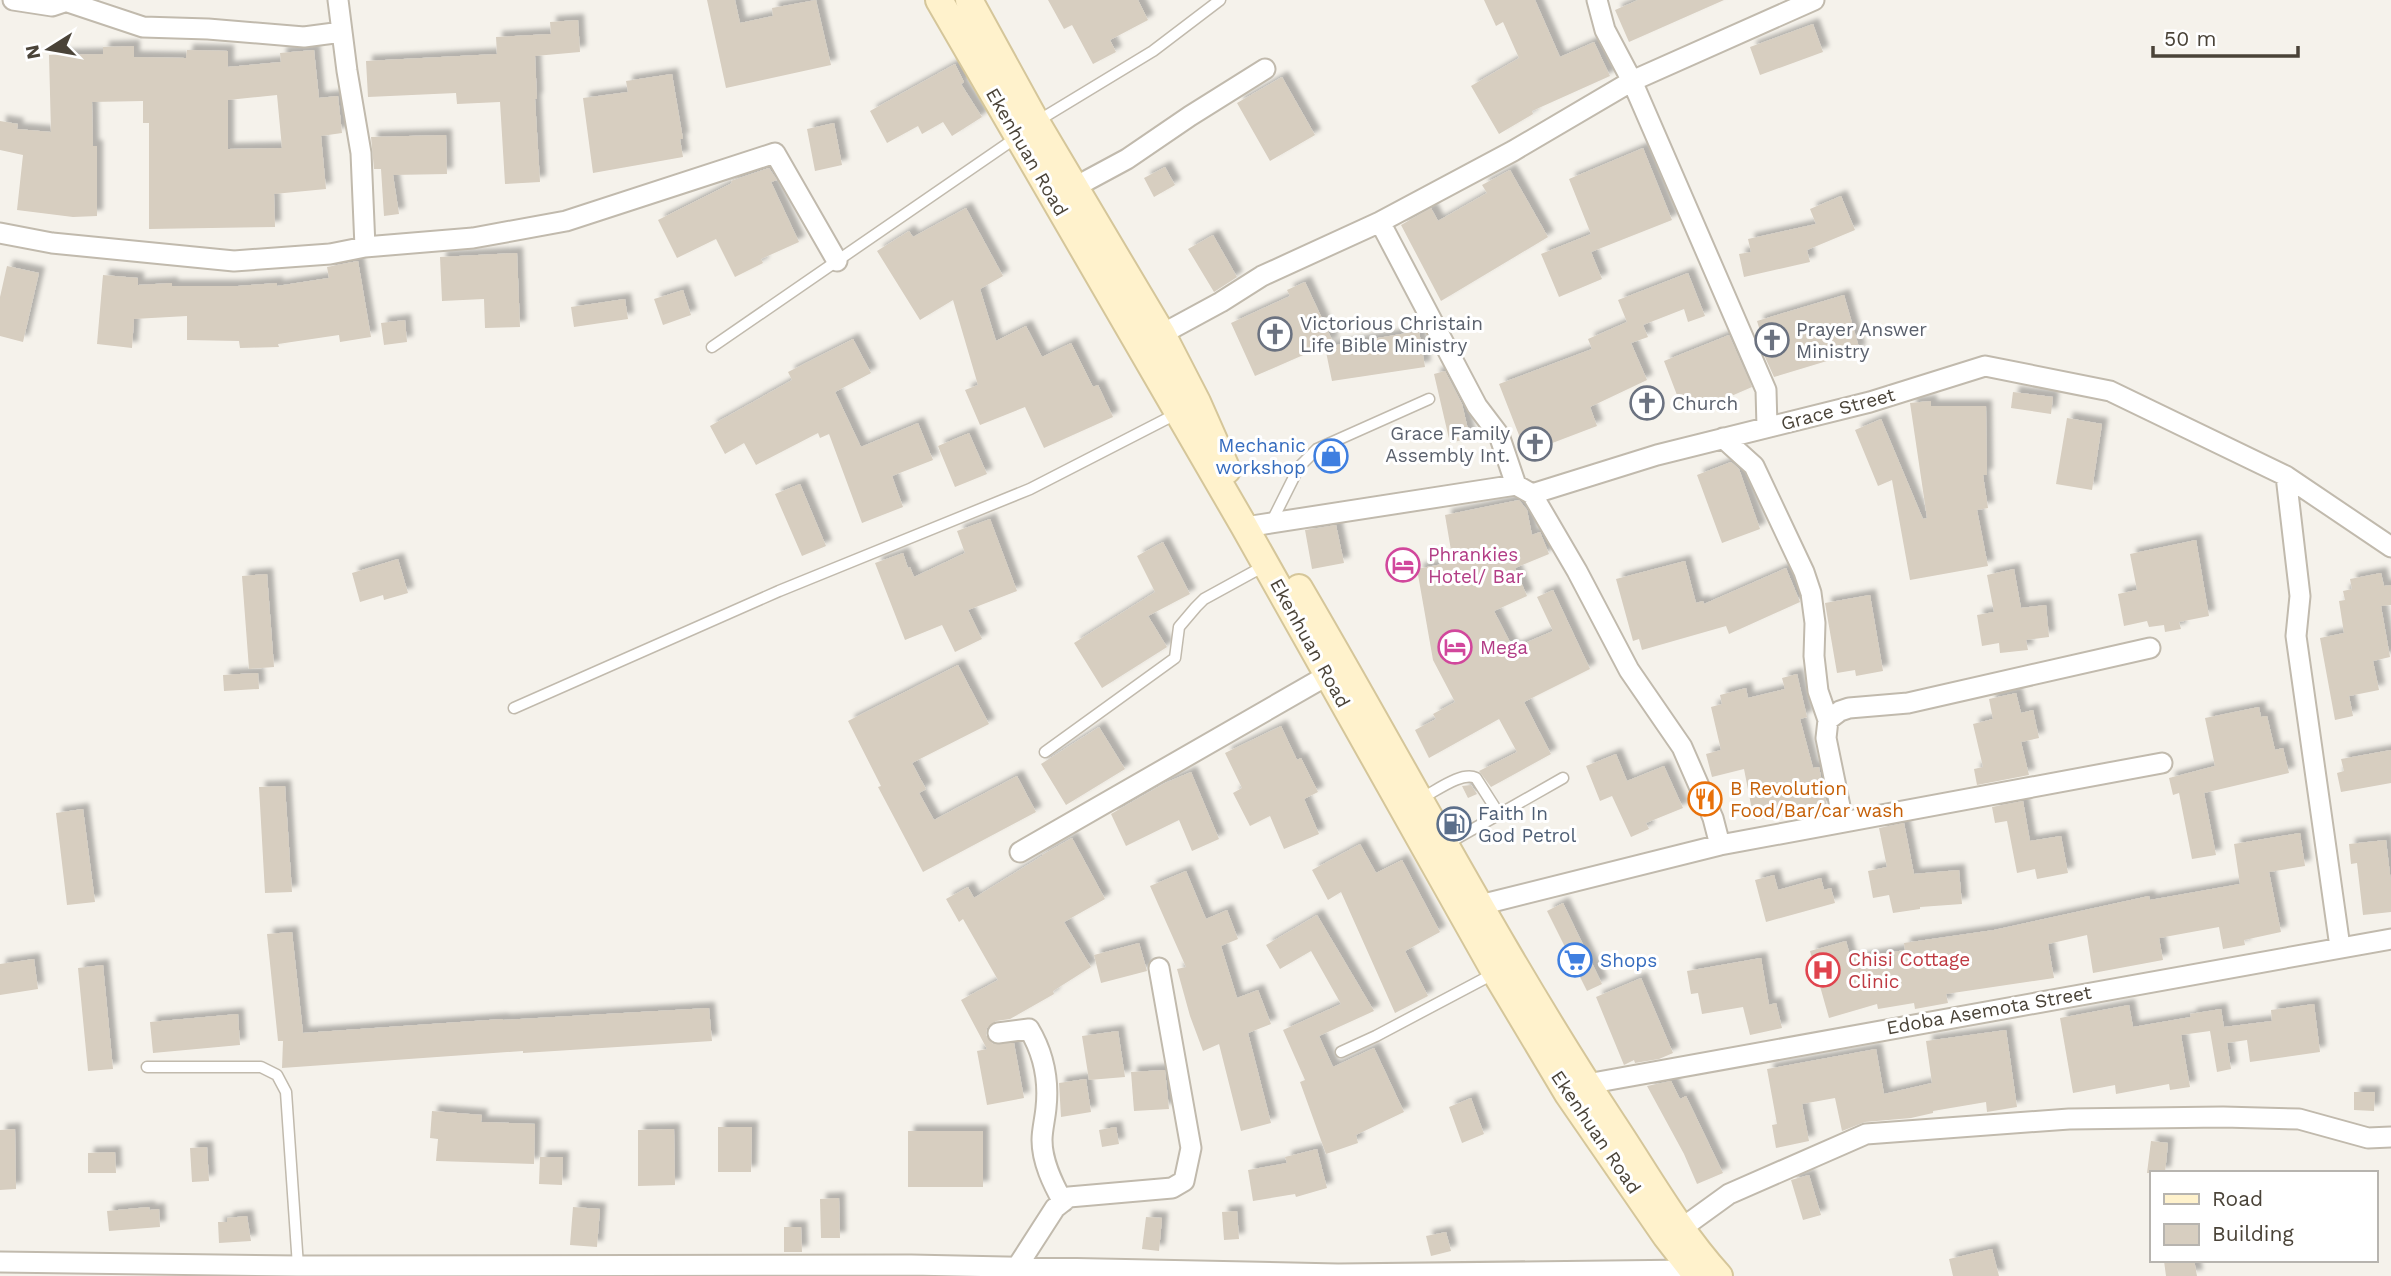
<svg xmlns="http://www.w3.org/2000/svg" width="2391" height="1276" font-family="'Work Sans',sans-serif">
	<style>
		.building { fill: #d7cec0; fill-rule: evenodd; filter: url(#shadow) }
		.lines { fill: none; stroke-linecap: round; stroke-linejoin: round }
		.lane-casing { stroke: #c1baad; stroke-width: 13 }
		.street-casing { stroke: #c1baad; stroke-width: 23 }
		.secondary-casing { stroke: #d5c69a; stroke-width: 30 }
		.lane { stroke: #fff; stroke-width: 10 }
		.street { stroke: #fff; stroke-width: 19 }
		.secondary { stroke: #fff2cc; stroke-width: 26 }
		.labels { text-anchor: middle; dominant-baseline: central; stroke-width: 6; stroke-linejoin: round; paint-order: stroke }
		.street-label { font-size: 19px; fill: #4a4338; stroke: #fff }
		.worship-label { font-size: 19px; fill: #5b616d; stroke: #fff; text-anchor: start }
		.shop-label { font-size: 19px; fill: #366cbe; stroke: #fff; text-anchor: end }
		.hotel-label { font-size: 19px; fill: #b23c85; stroke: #fff; text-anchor: start }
		.food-label { font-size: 19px; fill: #c56008; stroke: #fff; text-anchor: start }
		.service-label { font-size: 19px; fill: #4e5e75; stroke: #fff; text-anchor: start }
		.health-label { font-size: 19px; fill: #be3a42; stroke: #fff; text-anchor: start }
	</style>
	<defs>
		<filter id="shadow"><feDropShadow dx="6" dy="-6" stdDeviation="2" flood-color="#0004"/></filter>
	</defs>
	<rect width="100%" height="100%" fill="#f5f2eb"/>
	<path class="building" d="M707,0H735L740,23L773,16L772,8L816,0L831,65L726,88Z
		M1048,0H1138L1148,20L1110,40L1116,52L1093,64L1072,25L1064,29Z
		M1484,0H1535L1560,57L1594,42L1610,76L1532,111L1533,114L1499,134L1471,86L1519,58L1503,22L1496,26Z
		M1638,0H1724L1629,42L1615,10Z
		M578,20L580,52L535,56L537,99H535L540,182L505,184L500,102L457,104L456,93L368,97L366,61L497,54L496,37L551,34L550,22Z
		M1813,24L1823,52L1760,75L1750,47Z
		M134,46V57L186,58L187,50L228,51V67L281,62L280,53L314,50L319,98L338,96L342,133L321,136L326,189L274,194L275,227L149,229V123H143V101L92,102L93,146H97V216L73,217L17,210L23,155L0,150V121L18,124L17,129L51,132L49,55L103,54V47ZM277,95L282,148L228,149V100Z
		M955,64L964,82L961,84L982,117L952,136L943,122L922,134L918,126L887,143L870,111Z
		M672,74L683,139H680L683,157L593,173L583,98L628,92L626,81Z
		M1282,77L1315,135L1270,161L1237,103Z
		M834,123L842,165L815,171L807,129Z
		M446,135L447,174L393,175L399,214L384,216L381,169H374L371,137Z
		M1643,148L1672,220L1591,252L1602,279L1559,297L1541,254L1591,234L1569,179Z
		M1165,167L1175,185L1154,197L1144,178Z
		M769,168L777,180L771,182L799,242L761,259L763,263L735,277L716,239L677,258L658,220L732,183L731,181Z
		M1510,170L1548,237L1441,301L1401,225L1431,208L1438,221L1487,193L1482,185Z
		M1841,196L1855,230L1807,250L1810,262L1744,277L1739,254L1751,252L1748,239L1816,224L1810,209Z
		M966,208L1003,276L980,289L996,341L1026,326L1042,357L1071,343L1093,387L1098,385L1113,417L1044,448L1025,407L980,425L965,390L978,385L953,300L920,320L877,251L909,231L913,237Z
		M1213,235L1237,277L1214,292L1188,249Z
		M517,253L520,327L485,328L484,299L442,301L440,257Z
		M358,261L371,337L340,342L339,335L278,344L279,347L240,348L239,341L187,340V316L134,319L132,348L97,344L103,275L138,278V285L172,283V286H238L277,283V286L329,278L327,267Z
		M7,266L39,273L23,342L0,336V297Z
		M1688,273L1705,316L1688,322L1684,309L1643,325L1648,337L1631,343L1647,380L1590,407L1597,426L1526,453L1499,384L1592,349L1588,339L1627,322L1618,300Z
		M1305,282L1333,342L1255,376L1231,323L1290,296L1287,290Z
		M683,290L691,315L663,325L654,299Z
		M1844,295L1860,351L1774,377L1760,346L1764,344L1757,321Z
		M625,299L628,319L574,327L571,307Z
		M405,320L407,342L384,345L381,323Z
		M1419,331L1425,367L1332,381L1325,347Z
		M1729,335L1752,387L1722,400L1721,397L1692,408L1689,400L1680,403L1664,361Z
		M853,339L871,373L835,392L861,447L918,423L933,460L892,476L903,507L862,523L829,434L820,438L818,433L756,465L744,443L725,454L710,426L792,380L788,372Z
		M1445,371L1462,404L1470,438L1450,443L1434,374Z
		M2013,392L2053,397L2051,414L2011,408Z
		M1931,401V406H1986L1987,475H1983L1988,508L1977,510L1988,566L1910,580L1892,480L1878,486L1855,430L1881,419L1923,519L1927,518L1910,403Z
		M2067,418L2102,424L2092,490L2056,484Z
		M969,433L987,474L955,487L938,446Z
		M1731,462L1739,469L1760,529L1722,543L1697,475Z
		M800,484L826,546L802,556L775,494Z
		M1519,500L1527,510L1532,535L1540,532L1549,554L1515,568L1527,596L1494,611L1513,648L1553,631L1537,597L1553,590L1590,669L1524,702L1551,754L1491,787L1479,771L1517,752L1499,719L1429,758L1415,730L1436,719L1433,714L1455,702L1433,660L1417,569L1453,562L1445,515Z
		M990,519L1017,591L968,610L982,639L955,652L942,625L905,640L875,563L903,553L908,568L910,567L914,577L965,553L957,531Z
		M1336,525L1344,563L1312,569L1305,530Z
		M2196,540L2209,616L2179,622L2181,629L2165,632L2164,625L2149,627L2147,621L2124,626L2118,594L2137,590L2130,554Z
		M1163,542L1190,594L1148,616L1167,647L1102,688L1074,643L1155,592L1137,556Z
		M398,559L408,593L384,600L383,595L360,602L352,573Z
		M1685,561L1696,603L1703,601L1704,604L1786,568L1800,602L1729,634L1726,626L1642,650L1639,639L1633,641L1616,579Z
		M2014,569L2021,608L2046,605L2049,637L2026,640L2028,650L2000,653L1999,643L1982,646L1977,615L1994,612L1987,575Z
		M2381,573L2384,586L2391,585V605L2381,606L2390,657L2373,661L2379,690L2349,696L2353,716L2335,720L2320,638L2344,633L2339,601L2345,600L2343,591L2352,589L2350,579Z
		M267,574L274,667L249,669L242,576Z
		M1870,595L1883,671L1856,676L1855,670L1837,673L1825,603Z
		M958,665L989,724L912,763L926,789L919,793L934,820L1017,776L1036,812L923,872L878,787L881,786L848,721Z
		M258,673L259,689L224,691L223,675Z
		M1797,674L1807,717L1800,719L1813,768L1819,767L1827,806L1754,820L1744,769L1712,777L1706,754L1721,750L1711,707L1722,704L1720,695L1746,688L1748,698L1785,689L1782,678Z
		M2016,693L2021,713L2033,710L2039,738L2021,742L2029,775L1977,785L1974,769L1983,767L1973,724L1993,719L1989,699Z
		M2259,707L2261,717L2267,716L2275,750L2283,748L2289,773L2204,793L2216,855L2192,859L2179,793L2173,795L2169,778L2215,766L2205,718Z
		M1281,726L1297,760L1301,758L1318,792L1304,799L1319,834L1284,849L1270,816L1250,826L1233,793L1242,788L1225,753Z
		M1099,727L1125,769L1066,805L1041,764Z
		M2391,750V783L2341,792L2337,773L2344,771L2341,759Z
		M1616,754L1627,781L1664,766L1683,808L1646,823L1649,829L1631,837L1612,796L1600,801L1586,766Z
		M1191,772L1219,839L1192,851L1179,820L1126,846L1111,814L1165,783Z
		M1471,785L1477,794L1468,798L1462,786Z
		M285,786L292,892L265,893L259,787Z
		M2023,801L2030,841L2061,836L2068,873L2037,879L2035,869L2017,873L2007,821L1995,823L1992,807Z
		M83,809L95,902L67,905L56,813Z
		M1904,823L1914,874L1959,870L1962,904L1920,907V909L1893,913L1889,895L1873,898L1868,871L1887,867L1879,828Z
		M2300,833L2305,866L2269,872L2281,932L2244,940L2245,945L2223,949L2219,927L2159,938L2163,960L2093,973L2087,935L2048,944L2054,978L1946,994L1948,1003L1915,1009L1914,1003L1878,1009L1877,1004L1829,1018L1810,951L1846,941L1851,959L1905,950L1904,943L1994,930L2149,896L2150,900L2240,884L2234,844Z
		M1072,838L1105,899L1064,922L1091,967L1053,991L1054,994L1010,1019L996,1021L987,1028L986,1035L993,1044L1014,1043L1024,1098L987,1105L977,1051L987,1049L961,1000L998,980L963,919L959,922L946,899L968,887L974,898L1042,856V855Z
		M2386,840L2391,883V912L2363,915L2357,863L2351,864L2349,844Z
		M1360,844L1376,873L1402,860L1440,932L1405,951L1428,996L1395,1013L1341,892L1328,900L1312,870Z
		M1186,871L1206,919L1227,910L1238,939L1221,946L1237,998L1258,990L1271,1024L1248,1033L1271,1123L1241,1131L1219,1044L1203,1051L1190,1016L1177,969L1186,967L1150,886Z
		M1774,875L1778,890L1821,878L1824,890L1831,888L1835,903L1766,922L1755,880Z
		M1563,903L1602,984L1587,991L1547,911Z
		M1317,915L1374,1011L1319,1036L1333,1067L1374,1048L1404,1112L1356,1135L1358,1143L1326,1154L1300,1082L1305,1080L1283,1030L1341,1004L1311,951L1280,969L1266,945Z
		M292,932L303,1033L503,1019V1020L709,1008L712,1041L523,1053V1051L282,1068L283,1041H278L267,934Z
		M1139,943L1147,971L1101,983L1094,955Z
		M1761,958L1769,1005L1776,1003L1782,1028L1750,1035L1743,1007L1702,1014L1698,993L1691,994L1687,971Z
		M34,959L38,989L0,995V964Z
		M103,965L113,1069L88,1071L78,968Z
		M1641,978L1673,1053L1659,1059L1635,1063L1634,1060L1624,1065L1596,997Z
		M2314,1004L2320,1052L2250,1062L2247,1040L2227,1043L2231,1069L2217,1072L2210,1031L2181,1035L2190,1087L2170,1090L2169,1084L2116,1094L2115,1085L2073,1093L2060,1018L2129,1005L2133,1027L2191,1017L2190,1014L2221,1009L2224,1027L2272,1021L2271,1010Z
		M238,1014L240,1045L153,1053L150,1022Z
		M2006,1030L2017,1107L1987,1112L1986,1102L1933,1111V1113L1911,1118L1865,1122L1842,1131L1835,1098L1802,1104L1809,1141L1776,1148L1772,1125L1777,1124L1767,1069L1876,1049L1884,1094L1932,1083L1926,1041Z
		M1118,1031L1125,1077L1089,1080L1082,1036Z
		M1165,1070L1169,1109L1134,1111L1131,1072Z
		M1086,1079L1091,1112L1061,1117L1059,1083Z
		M1671,1081L1680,1099L1686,1096L1723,1173L1697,1184L1684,1154L1647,1086Z
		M2354,1092H2375L2374,1111L2354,1110Z
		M1471,1098L1484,1134L1462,1143L1449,1107Z
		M432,1111L482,1115L481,1122L535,1124L534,1164L436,1161L438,1139L430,1138Z
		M718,1127H752L751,1172H718Z
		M1116,1127L1119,1144L1102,1147L1099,1130Z
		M15,1129L16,1189L0,1190V1130Z
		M674,1129L675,1185L638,1186V1130Z
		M908,1131H983V1187H908Z
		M2151,1141L2168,1143L2165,1173H2147Z
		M207,1147L209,1181L192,1182L190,1148Z
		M1317,1149L1327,1188L1296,1197L1295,1194L1253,1201L1248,1170L1287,1163L1285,1157Z
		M115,1152L116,1173H88V1153Z
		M540,1157H563L562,1185L539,1184Z
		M1809,1175L1821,1215L1803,1220L1791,1180Z
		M839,1198L840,1238H821L820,1199Z
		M149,1207L150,1210L159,1209L160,1227L109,1231L107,1211Z
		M573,1207L600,1209L597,1247L570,1245Z
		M1237,1211L1239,1239L1224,1240L1222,1212Z
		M247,1216L251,1241L219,1243L218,1222H227V1218Z
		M1146,1217L1162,1218L1159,1251L1142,1249Z
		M784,1227H801L802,1252H784Z
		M1446,1232L1451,1251L1431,1256L1426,1236Z
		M1992,1249L1999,1276H1953L1949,1259Z
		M2172,1260H2194L2197,1276H2166L2164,1261Z"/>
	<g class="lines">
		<defs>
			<path id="lane" d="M1036,122L1153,51L1220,0
				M712,347L1017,137
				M1272,521L1299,467L1317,449L1429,399
				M514,708L779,591L1030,489L1176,414
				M1045,752L1175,658L1179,627L1196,607L1204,599L1266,565
				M1420,799C1435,792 1461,771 1476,778L1499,814
				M1445,845L1563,778
				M1341,1052L1376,1036L1495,973
				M147,1067H261L277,1075L286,1092L298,1266"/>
			<path id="street" d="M13,0L52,6L70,0
				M338,0L347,71L361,153L365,247
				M1597,0L1605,30L1632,81L1766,390L1767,427
				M68,2L143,27L208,29L304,37L342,32
				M1075,187L1127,159L1190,116L1265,69
				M1380,222L1477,406L1499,435L1516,485
				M0,233L52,243L234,261L330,254L365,247L473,238L566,221L775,153L837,261
				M1162,334L1221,302L1262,276L1380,222L1513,151L1632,81L1814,0
				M1723,438L1754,466L1804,572L1811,593L1815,623L1814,656L1818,691L1828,720
				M2286,476L2300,596L2296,636L2340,947
				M1532,494L1577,571L1629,670L1682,747L1713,818L1720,845
				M1252,526L1516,485L1532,494L1657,455L1870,402L1985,366L2110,391L2286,476L2391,547
				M1843,821L1826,738L1828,720L1840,711L1849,708L1908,703L2150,648
				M1020,852L1328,675
				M1480,905L1720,845L2162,763
				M998,1033L1029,1029C1044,1054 1049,1080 1046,1108C1045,1119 1042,1130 1042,1140C1042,1162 1053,1184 1063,1202
				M1587,1084L2391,939
				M1682,1228L1729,1194L1866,1134L2069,1119L2223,1117L2299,1119L2368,1138L2391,1137
				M0,1262L298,1266L911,1265L1338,1274L1692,1270
				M1017,1267L1055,1208L1069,1197L1172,1188L1184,1181L1191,1148L1159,968"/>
			<path id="secondary" d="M939,0L1244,526L1495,972L1568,1094L1666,1236L1697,1276
				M969,0L1036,122L1162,334L1197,402L1227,470
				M1299,588C1404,767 1499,951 1613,1124C1647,1175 1678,1231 1719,1276"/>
		</defs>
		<use href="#lane" class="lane-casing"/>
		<use href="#street" class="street-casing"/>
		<use href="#secondary" class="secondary-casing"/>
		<use href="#lane" class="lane"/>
		<use href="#street" class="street"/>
		<use href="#secondary" class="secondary"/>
	</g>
	<defs>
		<symbol id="church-ring" viewBox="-11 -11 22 22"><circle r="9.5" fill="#fff" stroke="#6b7280" stroke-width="1.5"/><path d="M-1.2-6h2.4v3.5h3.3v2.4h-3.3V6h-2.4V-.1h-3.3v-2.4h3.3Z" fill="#6b7280"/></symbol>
		<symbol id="shop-ring" viewBox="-11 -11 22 22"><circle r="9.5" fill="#fff" stroke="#3f7fe0" stroke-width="1.5"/><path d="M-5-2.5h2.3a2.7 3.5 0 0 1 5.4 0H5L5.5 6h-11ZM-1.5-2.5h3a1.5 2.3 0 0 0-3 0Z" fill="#3f7fe0"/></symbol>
		<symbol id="hotel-ring" viewBox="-11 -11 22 22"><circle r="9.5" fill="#fff" stroke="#d1479c" stroke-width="1.5"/><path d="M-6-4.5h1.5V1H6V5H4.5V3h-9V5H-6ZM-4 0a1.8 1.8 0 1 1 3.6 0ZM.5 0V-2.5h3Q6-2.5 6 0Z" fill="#d1479c"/></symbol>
		<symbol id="restaurant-ring" viewBox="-11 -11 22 22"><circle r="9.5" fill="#fff" stroke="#e8710a" stroke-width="1.5"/><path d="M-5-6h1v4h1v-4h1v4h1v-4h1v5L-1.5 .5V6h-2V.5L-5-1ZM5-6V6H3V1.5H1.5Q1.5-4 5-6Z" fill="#e8710a"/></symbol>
		<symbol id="fuel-ring" viewBox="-11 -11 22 22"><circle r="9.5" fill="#fff" stroke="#5c6f8a" stroke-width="1.5"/><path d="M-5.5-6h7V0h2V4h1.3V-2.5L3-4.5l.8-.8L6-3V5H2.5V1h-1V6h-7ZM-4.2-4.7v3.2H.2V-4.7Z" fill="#5c6f8a"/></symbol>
		<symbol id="supermarket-ring" viewBox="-11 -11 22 22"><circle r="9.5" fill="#fff" stroke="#3f7fe0" stroke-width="1.5"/><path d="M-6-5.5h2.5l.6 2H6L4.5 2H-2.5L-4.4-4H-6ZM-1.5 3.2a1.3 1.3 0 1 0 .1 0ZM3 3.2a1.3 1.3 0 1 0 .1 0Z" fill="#3f7fe0"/></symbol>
		<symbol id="hospital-ring" viewBox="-11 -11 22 22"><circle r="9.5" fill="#fff" stroke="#e0444e" stroke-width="1.5"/><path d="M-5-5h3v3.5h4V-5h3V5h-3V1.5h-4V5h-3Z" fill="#e0444e"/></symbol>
	</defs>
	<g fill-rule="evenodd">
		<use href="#church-ring" x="1256" y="315" width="38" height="38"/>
		<use href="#church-ring" x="1753" y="321" width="38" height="38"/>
		<use href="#church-ring" x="1628" y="384" width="38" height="38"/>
		<use href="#church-ring" x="1516" y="425" width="38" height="38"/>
		<use href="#shop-ring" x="1312" y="437" width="38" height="38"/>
		<use href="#hotel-ring" x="1384" y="546" width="38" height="38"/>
		<use href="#hotel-ring" x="1436" y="628" width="38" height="38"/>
		<use href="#restaurant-ring" x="1686" y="780" width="38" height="38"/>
		<use href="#fuel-ring" x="1435" y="805" width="38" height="38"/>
		<use href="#supermarket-ring" x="1556" y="941" width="38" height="38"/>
		<use href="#hospital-ring" x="1804" y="951" width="38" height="38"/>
	</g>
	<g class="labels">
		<g class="street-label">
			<text transform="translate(1027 152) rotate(60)">Ekenhuan Road</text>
			<text transform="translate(1838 409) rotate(-15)">Grace Street</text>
			<text transform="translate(1310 643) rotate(61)">Ekenhuan Road</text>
			<text transform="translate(1989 1010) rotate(-10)">Edoba Asemota Street</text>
			<text transform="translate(1596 1132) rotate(56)">Ekenhuan Road</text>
		</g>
		<g class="worship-label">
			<text x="1300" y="323">Victorious Christain<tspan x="1300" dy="22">Life Bible Ministry</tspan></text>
			<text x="1796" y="329">Prayer Answer<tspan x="1796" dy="22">Ministry</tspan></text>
			<text x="1672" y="403">Church</text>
			<text x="1510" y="433" text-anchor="end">Grace Family<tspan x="1510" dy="22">Assembly Int.</tspan></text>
		</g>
		<g class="shop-label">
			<text x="1306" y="445">Mechanic<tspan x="1306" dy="22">workshop</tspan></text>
			<text x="1600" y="960" text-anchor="start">Shops</text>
		</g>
		<g class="hotel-label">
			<text x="1428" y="554">Phrankies<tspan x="1428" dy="22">Hotel/ Bar</tspan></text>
			<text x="1480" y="647">Mega</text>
		</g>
		<g class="food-label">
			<text x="1730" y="788">B Revolution<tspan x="1730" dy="22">Food/Bar/car wash</tspan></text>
		</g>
		<g class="service-label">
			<text x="1478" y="813">Faith In<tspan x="1478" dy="22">God Petrol</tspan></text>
		</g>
		<g class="health-label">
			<text x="1848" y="959">Chisi Cottage<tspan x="1848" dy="22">Clinic</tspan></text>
		</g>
	</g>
	<rect x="2150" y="1171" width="228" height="91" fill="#ffffff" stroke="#b7b4af" stroke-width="2"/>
	<rect x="2164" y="1194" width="35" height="10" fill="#fff2cc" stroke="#b7b4af" stroke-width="2"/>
	<text x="2212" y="1206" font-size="21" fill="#4a4338">Road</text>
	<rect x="2164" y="1224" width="35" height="21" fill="#d7cec0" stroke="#b7b4af" stroke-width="2"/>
	<text x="2212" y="1241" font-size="21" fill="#4a4338">Building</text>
	<g transform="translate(49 49) rotate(259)" stroke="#ffffff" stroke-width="5" paint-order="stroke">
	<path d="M0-5L12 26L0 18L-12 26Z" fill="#4a4338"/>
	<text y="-10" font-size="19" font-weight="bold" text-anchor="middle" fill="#4a4338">N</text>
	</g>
	<path d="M2153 46v10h145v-10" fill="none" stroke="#4a4338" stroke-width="3.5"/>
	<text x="2164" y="46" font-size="21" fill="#4a4338" stroke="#ffffff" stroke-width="5" paint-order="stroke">50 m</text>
</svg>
